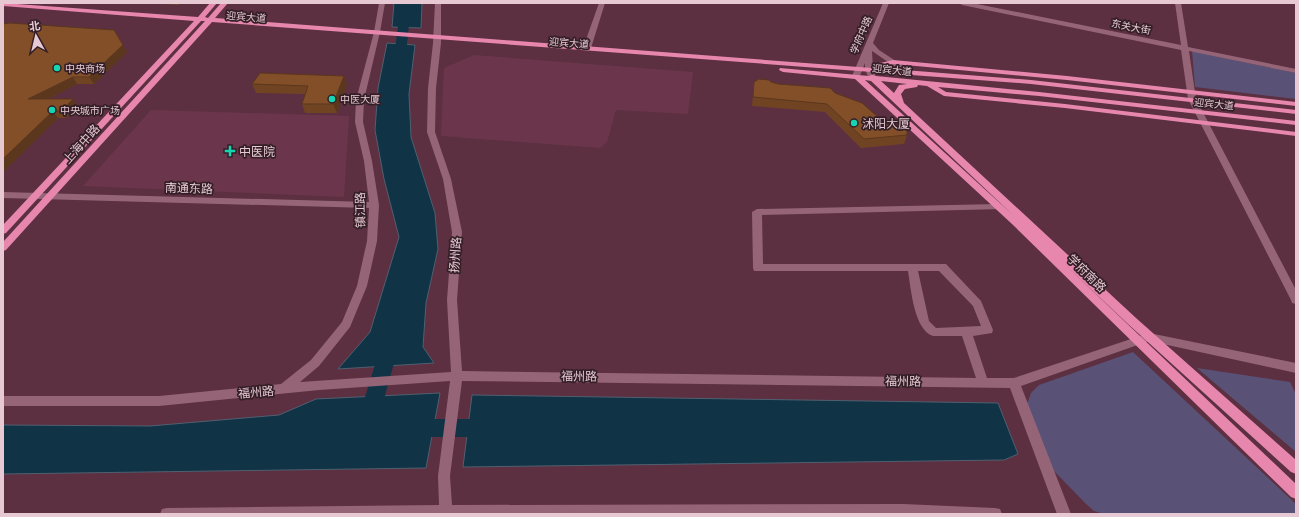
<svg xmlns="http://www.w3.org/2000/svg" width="1299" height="517" font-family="'Titillium Web','Noto Sans SC',sans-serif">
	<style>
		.built { fill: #6b364c }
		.green { fill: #5a5176 }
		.water { fill: #103346; stroke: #506070 }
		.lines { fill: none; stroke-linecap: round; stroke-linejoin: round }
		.river { fill: #103346; fill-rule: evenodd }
		.minor { fill: #956577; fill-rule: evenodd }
		.major { fill: #e787ad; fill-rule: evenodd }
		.wall { fill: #704423 }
		.shaded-wall { fill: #5b371d }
		.building { fill: #824f29; stroke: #5b371d }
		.poi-dot { fill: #16d5b3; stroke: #341f27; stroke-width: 1.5 }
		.labels { text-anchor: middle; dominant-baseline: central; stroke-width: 3.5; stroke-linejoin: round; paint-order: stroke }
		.far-street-label { font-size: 10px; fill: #e6c9d3; stroke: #341f27 }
		.far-poi-label { font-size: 10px; fill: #e6c9d3; stroke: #341f27; text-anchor: start }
		.poi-label { font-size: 12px; fill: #e6c9d3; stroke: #341f27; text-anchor: start }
		.street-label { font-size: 12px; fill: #e6c9d3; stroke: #341f27 }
	</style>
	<rect width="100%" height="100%" fill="#5c2f41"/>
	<path class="built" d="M474,55L693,72L688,114L616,110L607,142L600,148L441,136L444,68Z
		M151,110L349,116L344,197L83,186Z"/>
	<path class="green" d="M1192,51L1296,73V99L1195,87Z
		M1133,352L1296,504V514H1104L1094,511L1085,503L1055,472L1047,460L1027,404L1031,393L1039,385Z
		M1197,368L1290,382L1296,394V452Z"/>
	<path class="water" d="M394,3H422L421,28L392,27Z
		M387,43L415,45L409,94L411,137L435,213L438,249L426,303L423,347L434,363L338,369L370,332L399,237L384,179L375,130L378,88Z
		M440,393L426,468L3,474V425L150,426L279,415L316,399Z
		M472,395L998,403L1018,454L1004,460L463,467Z"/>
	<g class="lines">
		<path class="river" d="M401,3H411L405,65L399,69L393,65Z
			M390,338L396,340L399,345L379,417L376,423L369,425L362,423L359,417L381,345L384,340Z
			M413,419H489L496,422L499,428L496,434L489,437H413L406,434L403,428L406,422Z"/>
		<path class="minor" d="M379,3H385L380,32L364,100L363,122L372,161L379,205L377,241L367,286L350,327L319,366L300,382L451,372L447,300L452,232L443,179L427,132L428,88L433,43L435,3H441V43L436,88L435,132L451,179L462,232L457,300L462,371L976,378L962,336H933C914,330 911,289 908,271H754L753,268L752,212L757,209L999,204L1002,205L1004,207L1002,209L762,215L763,264H946L981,301L993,330L992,333L973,336L987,378H1014L1149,333L1296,363V373L1149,341L1021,386L1071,514H1057L1010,388L462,381L450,476L452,505L903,504L995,508L1000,509L1002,514H160L162,509L167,508L439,505L438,476L450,381L319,390L159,406H3V396H159L281,384L311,360L342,322L357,286L367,241L369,208L3,198V192L369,202L364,161L355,122L356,100L374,32ZM918,271H939L973,306L981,326L936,328L929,321Z
			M599,3H605L591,48L584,50L583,48Z
			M883,3H889L873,43L879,50L914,73L910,75H907L872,51L873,69L876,77L872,79H869L865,69V63L859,78H853L852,76Z
			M959,3H972L1181,45L1175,3H1181L1188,47L1296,69V73L1189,51L1196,99L1296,290V304L1292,303L1291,300L1188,99L1181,50L962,5Z"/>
		<path class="major" d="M3,3L198,17L210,3H217L205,17L208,18L221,3H228L215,18L872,68V65L893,60L1067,76L1296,102V106L1067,80L916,66L893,64L879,68L1031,80L1296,110V114L1031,84L212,22L6,250L3,251V242L205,21H201L6,233L3,234V225L194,21L3,6Z
			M780,68L869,76L872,75L876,76L1039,92L1296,121V125L1039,96L938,87L946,92L1065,104L1296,132V136L1065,108L944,96L927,86L918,85L917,87L905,89L901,94L904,103L1136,318L1296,460V474L1291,472L1128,324L1060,260L1296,484V499L1291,497L1012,224L855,79L783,72L779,70ZM865,80L871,81L1013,215ZM881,81L907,84L899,85L894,93Z"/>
	</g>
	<path class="wall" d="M149,3H181L178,5Z
		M256,3H310L309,4Z
		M3,24L127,52L94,84H77L48,99H73L78,106L66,118H58L3,172Z
		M754,82H771L778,84L835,93L886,124L907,135L904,144L861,148L825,112L752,106Z
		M252,84H347L337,113H305L302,104L305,94L256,93Z"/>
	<path class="shaded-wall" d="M123,45L127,52L94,84L89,77Z
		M344,76L347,84L337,113L333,104Z
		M73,77L77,84L34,106L28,99Z
		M73,99L78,106L66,118L61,111Z
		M53,111L58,118L3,172V159Z"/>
	<path class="building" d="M10,23L114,30L123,45L89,77H73L28,99H73L61,111H53L3,159V24Z
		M260,73L344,76L333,104H302L308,86L252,84Z
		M759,79L769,80L771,82L778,84L830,88L835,93L862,103L886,124L902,127L907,131V135L864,139L827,104L753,97L754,82Z"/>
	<g class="poi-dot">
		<circle cx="57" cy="68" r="4"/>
		<circle cx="332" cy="99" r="4"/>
		<circle cx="52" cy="110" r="4"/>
		<circle cx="854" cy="123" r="4"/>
		<path d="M228 145h4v4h4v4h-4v4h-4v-4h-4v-4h4z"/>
	</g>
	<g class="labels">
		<g class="far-street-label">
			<text transform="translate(246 17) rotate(5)">迎宾大道</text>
			<text transform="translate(1131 27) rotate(11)">东关大街</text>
			<text transform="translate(861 35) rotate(-67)">学府中路</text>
			<text transform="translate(569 43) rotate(4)">迎宾大道</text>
			<text transform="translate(892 70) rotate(6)">迎宾大道</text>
			<text transform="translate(1214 104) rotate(6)">迎宾大道</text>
		</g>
		<g class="far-poi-label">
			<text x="65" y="68">中央商场</text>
			<text x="340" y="99">中医大厦</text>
			<text x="60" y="110">中央城市广场</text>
		</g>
		<g class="poi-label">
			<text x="862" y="123">沭阳大厦</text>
			<text x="239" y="151">中医院</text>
		</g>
		<g class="street-label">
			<text transform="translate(81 144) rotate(-48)">上海中路</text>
			<text transform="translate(189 188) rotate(2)">南通东路</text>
			<text transform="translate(360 210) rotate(-91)">镇江路</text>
			<text transform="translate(455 255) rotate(-86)">扬州路</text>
			<text transform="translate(1087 273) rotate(44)">学府南路</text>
			<text transform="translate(579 376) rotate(1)">福州路</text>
			<text transform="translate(903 381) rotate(1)">福州路</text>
			<text transform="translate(256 392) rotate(-5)">福州路</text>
		</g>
	</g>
	<rect width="1299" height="517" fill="none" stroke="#e6c9d3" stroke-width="8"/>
	<g transform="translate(36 36) rotate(352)" stroke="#341f27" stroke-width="3" paint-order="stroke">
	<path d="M0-3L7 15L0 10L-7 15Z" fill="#e6c9d3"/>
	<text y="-6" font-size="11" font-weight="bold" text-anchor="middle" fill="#e6c9d3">北</text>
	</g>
</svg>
